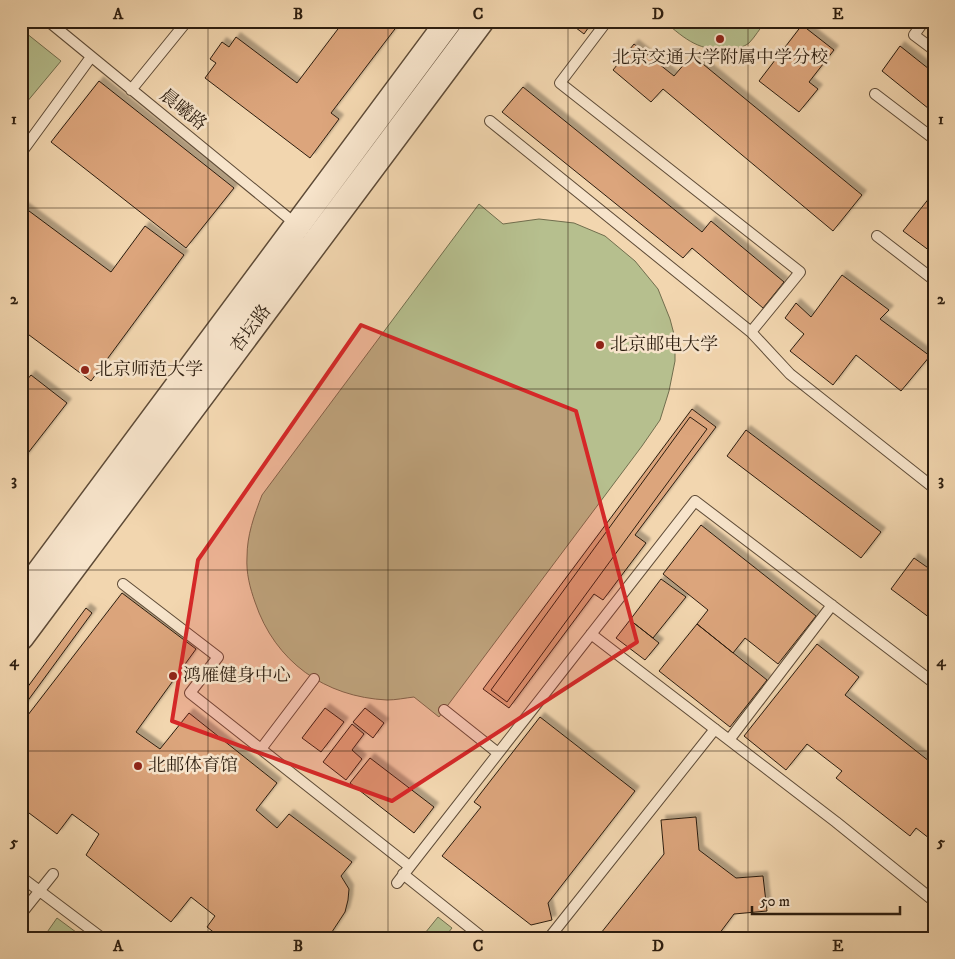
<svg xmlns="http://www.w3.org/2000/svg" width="955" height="959" font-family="'IM FELL DW Pica','Noto Serif SC',serif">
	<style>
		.green { fill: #b6bf8e; stroke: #716e4e }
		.building { fill: #dca57b; stroke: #2c1d0f; filter: url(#shadow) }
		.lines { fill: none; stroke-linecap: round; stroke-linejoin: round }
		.service-casing { stroke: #5e4b37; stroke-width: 12 }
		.tertiary-casing { stroke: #5e4b37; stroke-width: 28 }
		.service { stroke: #f7e4cb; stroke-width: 10 }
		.tertiary { stroke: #f7e4cb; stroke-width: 25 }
		.marked { fill: #d62828; fill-opacity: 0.2; stroke: #d62828; stroke-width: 4; stroke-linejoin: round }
		.grid { fill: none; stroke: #2c1d0f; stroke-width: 1; stroke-opacity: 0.55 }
		.poi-dot { fill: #8f2418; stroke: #f7e4cb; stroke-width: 2 }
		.labels { text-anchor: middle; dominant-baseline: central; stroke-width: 5; stroke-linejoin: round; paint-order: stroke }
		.poi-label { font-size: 18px; fill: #2c1d0f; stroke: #f7e4cb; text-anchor: start }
		.street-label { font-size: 18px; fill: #2c1d0f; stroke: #f7e4cb }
		.neatline { fill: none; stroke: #2c1d0f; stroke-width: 2 }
		.grid-label { font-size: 16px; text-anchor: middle; font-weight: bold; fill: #2c1d0f }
	</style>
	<defs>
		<filter id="shadow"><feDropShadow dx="4.5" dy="-4.5" stdDeviation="1" flood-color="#0004"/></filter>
	</defs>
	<rect width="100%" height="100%" fill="#f2d6af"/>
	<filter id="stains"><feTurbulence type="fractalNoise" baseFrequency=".004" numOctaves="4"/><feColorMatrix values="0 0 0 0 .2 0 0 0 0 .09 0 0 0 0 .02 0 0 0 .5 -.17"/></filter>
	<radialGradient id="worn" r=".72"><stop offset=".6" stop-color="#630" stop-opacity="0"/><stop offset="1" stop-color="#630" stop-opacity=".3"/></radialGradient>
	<path class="green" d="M664,21H766C760,28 755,37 749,43C744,47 736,49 730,49C700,52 686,40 664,21Z
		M21,29L61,61L21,109Z
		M479,204L503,224L539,219L574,223L605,236L635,261L658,289L670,319L675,338V361L669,391L660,420L642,446L439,717L414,697C405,698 396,700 387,700C325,697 275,662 255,602C250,588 246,573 247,557C247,535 254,516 262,495Z
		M438,917L452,928L444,938H421Z
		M57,918L84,938H43Z"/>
	<path class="building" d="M344,21H401L331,113L339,119L310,158L205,78L216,63L210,59L222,42L229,47L236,37L297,83Z
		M567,21H593L584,34Z
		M802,25L834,50L809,82L818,89L799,112L759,81Z
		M634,44L674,76L692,55L862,195L833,231L663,89L651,102L613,70Z
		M900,46L934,73V113L882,71Z
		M99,81L234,188L186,248L51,142Z
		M523,87L702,232L711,221L784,282L763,308L692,248L683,258L502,112Z
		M934,192V254L903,231Z
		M21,205L111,272L145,226L184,255L91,381L21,329Z
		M842,275L889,310L880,319L930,356L901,391L856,355L833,385L790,351L804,334L785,318L796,303L811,317Z
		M31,375L67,403L21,462V387Z
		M692,409L716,427L635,535L646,543L603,600L594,594L509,708L483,689Z
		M690,417L707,429L507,702L491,690Z
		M746,430L881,532L861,558L727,456Z
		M701,525L816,616L778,664L745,638L733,653L697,624L708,610L663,574Z
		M914,558L934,572V621L891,589Z
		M661,579L686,597L653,638L630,620Z
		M122,593L196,649L136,732L160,749L189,713L277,783L256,810L277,828L289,814L352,862L341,876L349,889L348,900L345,912L328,938H221L207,927L215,916L191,897L171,922L86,855L99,834L72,814L57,834L21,807V724Z
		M86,608L92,613L21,710V696Z
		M630,620L659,643L645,660L616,638Z
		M697,624L767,680L730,727L659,671Z
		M817,644L859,677L845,695L934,765V842L916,828L910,836L836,778L842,771L807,744L786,770L744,736Z
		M325,708L344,722L321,752L302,738Z
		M365,708L384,723L373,738L353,722Z
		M540,717L635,791L548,903L552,920L531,925L442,856L481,807L474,802Z
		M352,724L364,734L352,750L362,759L346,780L323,762Z
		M370,758L434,807L414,833L350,783Z
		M696,817L699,850L736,878L763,876L767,911L734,914L716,938H597L664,854L661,820Z"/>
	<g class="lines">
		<defs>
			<path id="service" d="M48,21L297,225
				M607,21L560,83L800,272L751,332
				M924,21L914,35L934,50
				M131,90L187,21
				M875,94L934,139
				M490,121L751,332L790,374L934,488
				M21,153L91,57
				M877,236L934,280
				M123,584L218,657L190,693L409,866
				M591,634L836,822L934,901
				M444,710L498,753
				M729,740L832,605
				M261,749L314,679
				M403,874L483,938
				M21,877L102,938
				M397,883L695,501L934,683
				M21,914L53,874
				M549,938L715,729"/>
			<path id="tertiary" d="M21,597L449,21
				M21,637L481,21"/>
		</defs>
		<use href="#service" class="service-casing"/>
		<use href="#tertiary" class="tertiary-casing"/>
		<use href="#service" class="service"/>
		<use href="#tertiary" class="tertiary"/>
	</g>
	<path class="marked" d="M361,325L576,411L637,642L392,801L172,721L198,560Z"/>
	<path class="grid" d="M208,21V938M388,21V938M568,21V938M748,21V938M21,208H934M21,389H934M21,570H934M21,751H934"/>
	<g class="poi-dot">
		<circle cx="720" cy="39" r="5"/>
		<circle cx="600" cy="345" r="5"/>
		<circle cx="85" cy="370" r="5"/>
		<circle cx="173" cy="676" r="5"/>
		<circle cx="138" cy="766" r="5"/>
	</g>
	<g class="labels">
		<g class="poi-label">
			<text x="720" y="58" text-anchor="middle">北京交通大学附属中学分校</text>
			<text x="610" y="345">北京邮电大学</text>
			<text x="95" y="370">北京师范大学</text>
			<text x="183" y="676">鸿雁健身中心</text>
			<text x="148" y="766">北邮体育馆</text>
		</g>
		<g class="street-label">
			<text transform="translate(183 110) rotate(39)">晨曦路</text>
			<text transform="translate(251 329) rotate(-53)">杏坛路</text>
		</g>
	</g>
	<rect width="955" height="959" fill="none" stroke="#f2d6af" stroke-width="55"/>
	<path d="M752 906v8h148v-8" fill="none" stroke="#2c1d0f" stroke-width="2.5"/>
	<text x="760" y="906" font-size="15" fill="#2c1d0f" stroke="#f7e4cb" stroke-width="4" paint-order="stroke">50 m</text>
	<rect x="28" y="28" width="900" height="904" class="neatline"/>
	<g class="grid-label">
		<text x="118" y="19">A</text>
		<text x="298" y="19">B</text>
		<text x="478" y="19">C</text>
		<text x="658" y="19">D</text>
		<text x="838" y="19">E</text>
		<text x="14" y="124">1</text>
		<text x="941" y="124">1</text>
		<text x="14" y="304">2</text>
		<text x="941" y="304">2</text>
		<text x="14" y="485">3</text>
		<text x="941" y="485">3</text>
		<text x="14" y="666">4</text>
		<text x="941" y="666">4</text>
		<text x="14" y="847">5</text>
		<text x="941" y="847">5</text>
		<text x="118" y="951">A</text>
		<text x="298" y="951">B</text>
		<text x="478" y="951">C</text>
		<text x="658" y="951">D</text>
		<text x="838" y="951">E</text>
	</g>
	<rect width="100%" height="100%" filter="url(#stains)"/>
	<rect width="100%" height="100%" fill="url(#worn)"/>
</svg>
